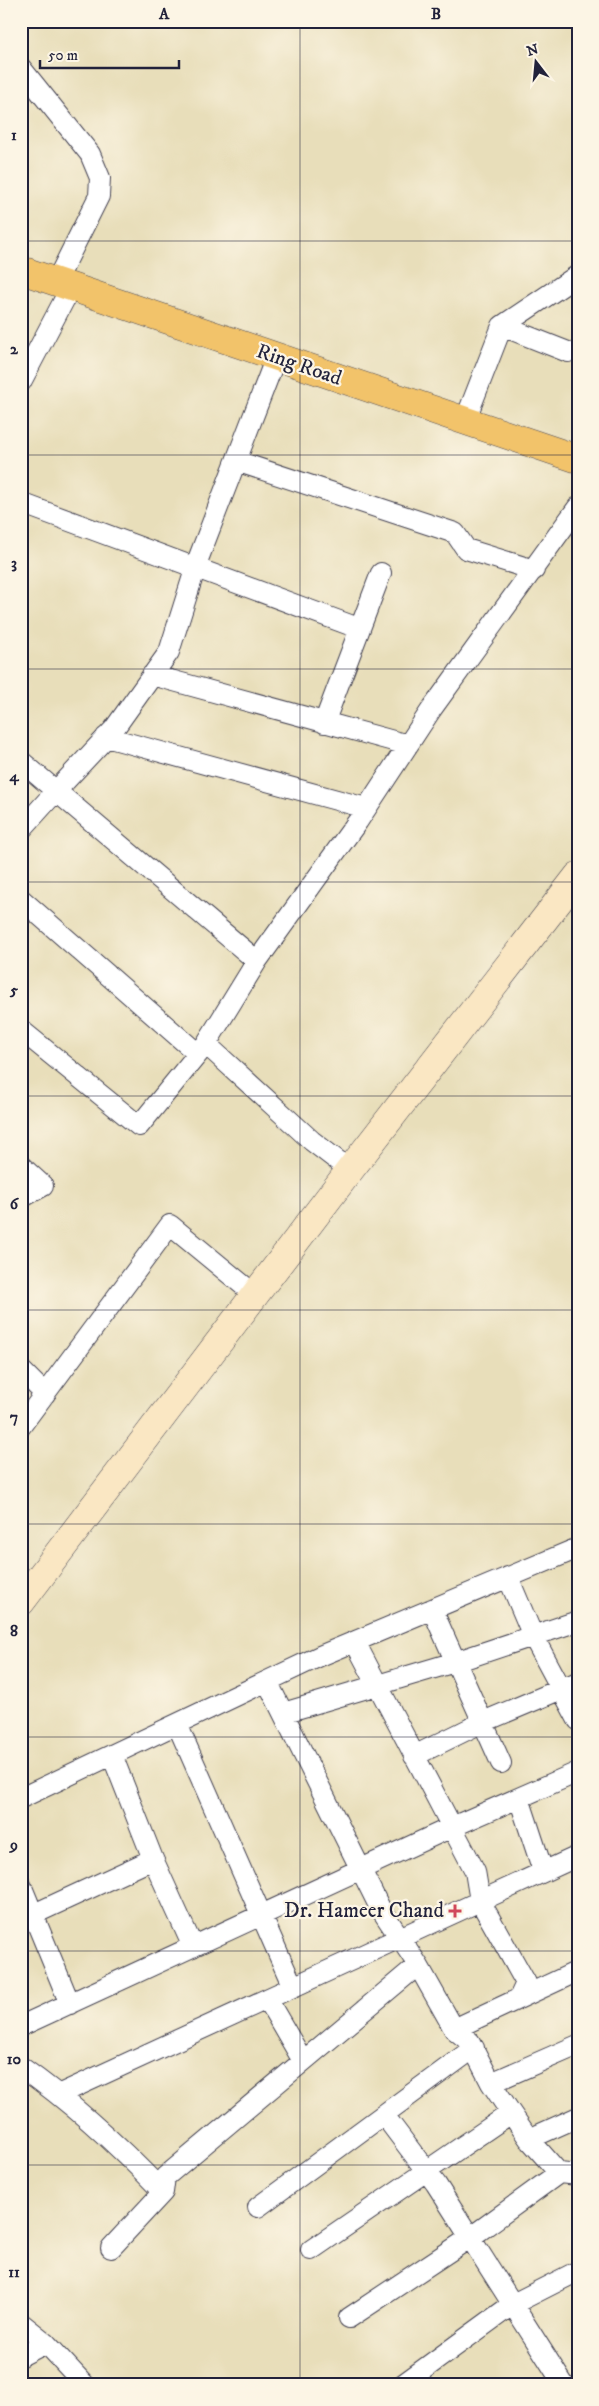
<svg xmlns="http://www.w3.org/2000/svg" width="599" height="2406" font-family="'IM FELL DW Pica',serif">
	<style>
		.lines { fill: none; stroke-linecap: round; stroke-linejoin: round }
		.street-casing { stroke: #403e4e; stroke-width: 22 }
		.secondary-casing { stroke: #403e4e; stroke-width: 29 }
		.highway-casing { stroke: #403e4e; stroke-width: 29 }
		.street { stroke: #fff; stroke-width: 20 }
		.secondary { stroke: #fae7c3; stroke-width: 28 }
		.highway { stroke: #f2c36a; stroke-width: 28 }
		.grid { fill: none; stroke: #22223b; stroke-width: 1; stroke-opacity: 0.55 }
		.poi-dot { fill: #d1495b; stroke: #fcf5e5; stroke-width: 2 }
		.labels { text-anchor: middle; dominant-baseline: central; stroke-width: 4.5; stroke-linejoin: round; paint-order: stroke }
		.street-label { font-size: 21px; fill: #22223b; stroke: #fcf5e5 }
		.poi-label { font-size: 21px; fill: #22223b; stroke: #fcf5e5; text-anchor: end }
		.neatline { fill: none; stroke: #22223b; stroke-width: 2 }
		.grid-label { font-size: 16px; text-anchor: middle; font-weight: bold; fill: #22223b }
	</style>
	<rect width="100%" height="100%" fill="#fcf5e5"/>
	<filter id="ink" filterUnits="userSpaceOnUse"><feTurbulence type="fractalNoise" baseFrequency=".02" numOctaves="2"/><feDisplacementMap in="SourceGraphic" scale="10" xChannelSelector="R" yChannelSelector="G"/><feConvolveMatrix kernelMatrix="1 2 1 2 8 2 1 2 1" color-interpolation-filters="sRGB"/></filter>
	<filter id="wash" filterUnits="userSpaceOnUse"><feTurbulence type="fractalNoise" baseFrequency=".0096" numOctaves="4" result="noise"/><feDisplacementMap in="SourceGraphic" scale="20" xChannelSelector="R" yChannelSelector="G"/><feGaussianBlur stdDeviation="1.12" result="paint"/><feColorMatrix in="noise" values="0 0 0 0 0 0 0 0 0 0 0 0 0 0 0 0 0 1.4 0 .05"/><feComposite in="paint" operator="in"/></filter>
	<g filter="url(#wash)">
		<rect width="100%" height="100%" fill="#e8deba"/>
	</g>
	<g filter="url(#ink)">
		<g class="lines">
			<defs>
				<path id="street" d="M21,68L90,154L100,178L99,196L56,282
					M502,326L568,352
					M21,382L71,287
					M465,421L502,326L578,275
					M236,461L455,533L466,549L534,570
					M21,503L358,628
					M152,675L408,745
					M324,723L381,573
					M106,737L366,808
					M21,761L56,791L21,830
					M21,899L198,1054
					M257,961L56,791L114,729L169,652L199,557L276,357
					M21,1030L139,1126L206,1044L257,961L358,821L431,710L578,507
					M206,1044L312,1141L350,1170
					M21,1166L43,1186L21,1198
					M21,1370L45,1394
					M21,1426L170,1225L255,1295
					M508,1577L533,1636L578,1720
					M432,1609L501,1763
					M355,1642L475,1871L480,1901L526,1983L520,1996
					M267,1681L380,1908L418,1965L454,2029L470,2042L491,2083L511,2113L529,2139L559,2173L578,2175
					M283,1713L455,1662L578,1621
					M177,1724L293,1987
					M112,1755L153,1859L193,1947
					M414,1756L483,1722L578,1682
					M21,1798L320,1656L578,1548
					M519,1798L543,1871
					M21,1885L70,2004
					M21,1920L153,1859
					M267,1999L303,2061
					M21,2026L452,1827L578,1772
					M454,2029L578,1971
					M21,2067C74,2104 119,2146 163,2192
					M491,2083L578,2045
					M60,2094L578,1856
					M384,2115L436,2184L564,2385
					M529,2139L578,2117
					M258,2207L474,2048
					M111,2248L163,2192L165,2177L418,1965
					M311,2250L511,2113
					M349,2318L471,2237L559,2173
					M21,2323L46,2343L85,2385
					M21,2356L46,2343
					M402,2385L513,2304L578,2271"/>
				<path id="secondary" d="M21,1602L350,1170L578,876"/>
				<path id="highway" d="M21,270L578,459"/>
			</defs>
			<use href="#street" class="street-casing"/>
			<use href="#secondary" class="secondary-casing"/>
			<use href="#highway" class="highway-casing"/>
			<use href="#street" class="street"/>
			<use href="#secondary" class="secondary"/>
			<use href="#highway" class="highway"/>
		</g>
	</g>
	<path class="grid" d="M300,21V2385M21,241H578M21,455H578M21,669H578M21,882H578M21,1096H578M21,1310H578M21,1524H578M21,1737H578M21,1951H578M21,2165H578"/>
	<path class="poi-dot" d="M452.5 1903.5h5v5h5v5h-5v5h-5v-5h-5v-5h5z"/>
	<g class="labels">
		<g class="street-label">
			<text transform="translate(299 365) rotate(19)">Ring Road</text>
		</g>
		<g class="poi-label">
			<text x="444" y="1911">Dr. Hameer Chand</text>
		</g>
	</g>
	<rect width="599" height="2406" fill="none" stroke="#fcf5e5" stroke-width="55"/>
	<g transform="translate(536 62) rotate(344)" stroke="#fcf5e5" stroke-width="4" paint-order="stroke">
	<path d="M0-4L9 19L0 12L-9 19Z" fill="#22223b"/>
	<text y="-8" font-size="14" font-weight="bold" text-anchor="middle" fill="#22223b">N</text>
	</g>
	<path d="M40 60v8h139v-8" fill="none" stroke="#22223b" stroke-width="2.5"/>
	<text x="48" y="60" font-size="15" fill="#22223b" stroke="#fcf5e5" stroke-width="4" paint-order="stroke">50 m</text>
	<rect x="28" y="28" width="544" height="2350" class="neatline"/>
	<g class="grid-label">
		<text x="164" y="19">A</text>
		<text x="436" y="19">B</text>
		<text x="14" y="140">1</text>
		<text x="14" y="354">2</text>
		<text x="14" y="568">3</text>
		<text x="14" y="781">4</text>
		<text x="14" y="995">5</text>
		<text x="14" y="1209">6</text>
		<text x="14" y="1422">7</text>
		<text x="14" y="1636">8</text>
		<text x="14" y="1850">9</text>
		<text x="14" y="2064">10</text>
		<text x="14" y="2277">11</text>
	</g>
</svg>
